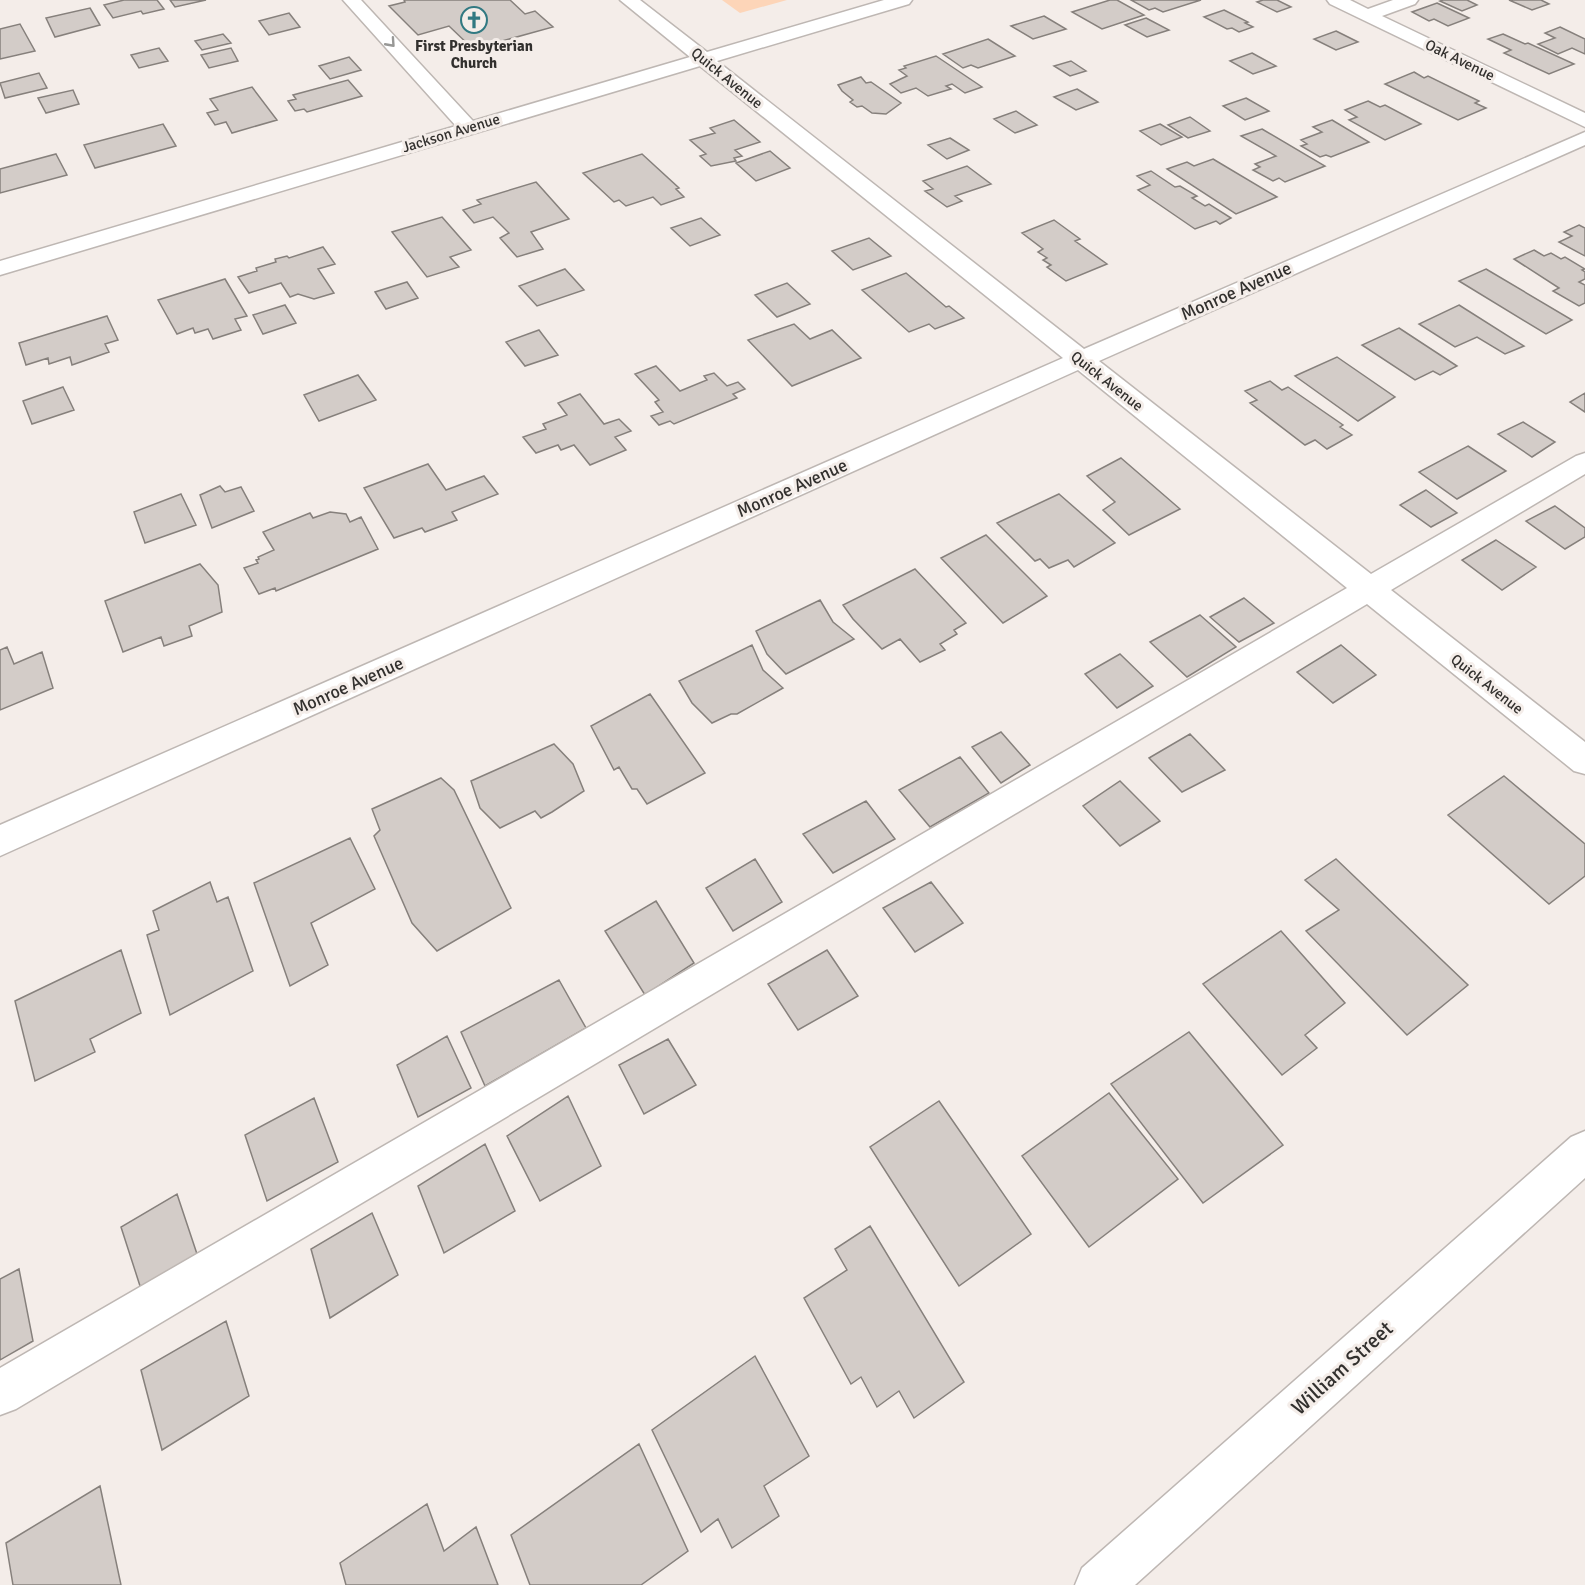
<svg xmlns="http://www.w3.org/2000/svg" width="1585" height="1585" font-family="Signika,sans-serif">
	<style>
		.green { fill: #fdd5b8 }
		.building { fill: #d3ccc8; stroke: #86807c; stroke-width: 1.5 }
		.lines { fill: none; stroke-linecap: round; stroke-linejoin: round }
		.minor-casing { stroke: #beb7b3; stroke-width: 3 }
		.minor { fill: #fff; fill-rule: evenodd }
		.oneway { stroke: #989896 }
		.labels { text-anchor: middle; dominant-baseline: central; stroke-width: 6; stroke-linejoin: round; paint-order: stroke }
		.far-poi-label { font-size: 15px; font-weight: bold; fill: #32302e; stroke: #f4ede9 }
		.far-street-label { font-size: 15px; fill: #32302e; stroke: #f4ede9 }
		.street-label { font-size: 18px; fill: #32302e; stroke: #f4ede9 }
		.near-street-label { font-size: 21px; fill: #32302e; stroke: #f4ede9 }
	</style>
	<rect width="100%" height="100%" fill="#f4ede9"/>
	<path class="green" d="M722,0H787L740,13Z"/>
	<path class="building" d="M124,0H157L164,9L143,14L141,11L113,18L104,5Z
		M170,0H206L175,7Z
		M404,0H510L525,14L535,11L553,27L473,49L449,26L418,35L389,6L405,2Z
		M1110,0H1117L1144,15L1102,29L1072,12Z
		M1131,0H1201L1163,12L1155,8L1149,10Z
		M1263,0H1277L1291,7L1277,12L1257,2Z
		M1443,0H1467L1477,5L1462,11L1440,1Z
		M1509,0H1541L1549,4L1532,10Z
		M1437,3L1469,18L1448,26L1434,19L1429,21L1412,12Z
		M90,8L100,25L55,37L46,18Z
		M1224,10L1248,22L1245,23L1253,27L1239,32L1232,28L1227,29L1204,17Z
		M289,13L300,27L269,35L259,21Z
		M1044,16L1066,29L1033,39L1011,26Z
		M1146,18L1169,30L1147,37L1125,25Z
		M20,24L35,51L0,59V29Z
		M1560,27L1585,39V54L1572,48L1558,54L1538,44L1555,38L1545,33Z
		M1336,31L1358,42L1336,50L1314,39Z
		M223,34L231,43L202,50L195,41Z
		M1503,34L1525,44L1528,43L1574,64L1549,74L1504,53L1511,50L1488,39Z
		M988,39L1015,56L978,68L971,65L963,68L943,54Z
		M159,48L168,61L139,68L131,55Z
		M231,48L238,61L209,68L201,55Z
		M1252,53L1276,66L1253,74L1230,61Z
		M936,56L982,87L965,93L952,84L946,86L951,89L928,96L916,88L901,93L890,84L907,76L899,70L906,68L904,66Z
		M349,57L361,70L330,79L319,66Z
		M1071,61L1086,71L1070,76L1054,66Z
		M1414,72L1424,78L1428,76L1479,101L1475,103L1486,108L1458,120L1385,84Z
		M39,73L47,88L5,98L0,83Z
		M861,77L866,83L871,82L901,103L886,114L872,113L862,106L857,107L850,102L853,100L842,91L838,85Z
		M348,80L362,96L307,112L304,109L295,111L288,101L296,99L293,95Z
		M252,87L277,120L232,133L226,122L215,125L207,113L218,110L210,99Z
		M1077,89L1098,102L1076,110L1054,97Z
		M73,90L79,104L46,113L38,98Z
		M1246,98L1269,111L1245,120L1223,106Z
		M1368,101L1380,107L1385,105L1421,124L1385,140L1349,120L1357,117L1345,110Z
		M1016,111L1037,125L1015,133L994,119Z
		M1190,117L1210,131L1188,138L1168,125Z
		M734,120L760,142L735,150L742,156L734,158L736,161L711,166L700,156L706,154L690,140L715,133L710,128Z
		M1332,120L1369,142L1331,157L1326,155L1320,157L1301,146L1307,144L1301,140L1322,132L1313,127Z
		M163,124L176,146L95,168L84,145Z
		M1160,124L1182,137L1161,145L1140,131Z
		M1262,129L1325,166L1285,182L1279,178L1273,181L1253,170L1260,167L1255,164L1276,156L1241,136Z
		M950,138L969,150L947,159L928,145Z
		M770,151L790,168L756,181L736,163Z
		M56,154L67,175L0,193V169Z
		M642,154L679,188L676,189L684,197L661,205L653,197L626,206L619,200L614,202L583,173Z
		M1213,159L1277,197L1236,214L1167,169L1187,162L1194,166Z
		M967,166L991,184L955,196L962,201L947,207L925,191L933,189L923,181Z
		M1151,171L1175,187L1180,186L1197,196L1192,198L1205,206L1209,204L1231,218L1220,224L1216,221L1195,229L1138,190L1150,185L1137,176Z
		M536,182L569,219L531,232L543,249L517,257L500,238L509,233L493,217L474,223L463,210L481,204L477,200Z
		M442,217L471,250L450,257L459,267L427,277L392,232Z
		M701,218L720,235L690,246L671,228Z
		M1054,220L1080,239L1075,241L1107,264L1066,281L1047,267L1051,265L1043,260L1047,258L1038,252L1043,249L1022,233Z
		M1579,225L1585,228V256L1559,242L1572,236L1564,232Z
		M869,238L891,256L853,270L832,251Z
		M323,247L335,264L318,269L334,293L314,299L298,294L290,297L281,283L249,293L238,277L257,271L256,268L276,262L275,259L287,256L289,258Z
		M1534,250L1544,256L1551,253L1561,259L1565,257L1585,269L1582,270L1585,272V279L1579,282L1585,285V303L1579,306L1553,291L1559,288L1514,259Z
		M565,269L584,290L537,306L519,286Z
		M1486,269L1572,320L1546,334L1459,281Z
		M906,273L946,307L949,306L964,318L935,329L929,324L909,332L862,290Z
		M225,279L247,316L235,319L241,330L213,339L208,329L195,333L193,328L177,334L158,300Z
		M407,282L418,298L386,309L375,292Z
		M787,283L810,304L777,317L755,295Z
		M285,305L296,323L263,334L253,315Z
		M1459,305L1524,346L1505,354L1477,337L1455,347L1419,324Z
		M107,316L118,340L105,344L109,352L72,365L70,357L49,364L48,358L26,365L19,343Z
		M794,324L810,339L832,330L861,358L792,386L748,340Z
		M1399,328L1457,366L1440,375L1433,371L1415,380L1362,345Z
		M539,330L558,355L525,366L506,342Z
		M1337,357L1395,397L1358,421L1295,376Z
		M656,366L680,391L707,380L704,376L714,373L727,386L738,382L745,389L733,394L737,398L674,424L670,421L659,425L651,416L663,412L655,402L659,400L635,374Z
		M358,375L376,400L319,421L304,395Z
		M1270,381L1282,390L1288,387L1343,425L1340,427L1352,435L1327,449L1315,440L1305,445L1250,403L1257,400L1245,391Z
		M63,387L74,410L32,424L23,401Z
		M1585,393V412L1570,402Z
		M580,394L604,424L619,419L631,431L615,437L626,450L590,465L574,445L561,450L558,445L536,453L523,437L546,429L543,424L567,415L558,403Z
		M1523,422L1555,442L1532,457L1498,434Z
		M1468,446L1506,471L1457,499L1419,472Z
		M1121,458L1180,509L1129,535L1103,510L1115,502L1087,476Z
		M428,464L446,490L484,476L498,494L452,512L457,520L425,532L422,528L394,538L364,488Z
		M220,486L225,492L241,487L254,511L212,528L200,495Z
		M1426,490L1457,513L1431,527L1400,505Z
		M181,494L196,525L145,543L134,512Z
		M1059,494L1115,543L1074,567L1068,560L1049,568L1040,559L1035,561L997,523Z
		M1555,506L1585,528V537L1565,549L1526,521Z
		M330,512L346,514L350,522L361,517L378,549L276,591L275,588L259,594L244,568L258,563L256,560L259,559L258,557L274,550L263,532L310,513L313,518Z
		M986,535L1047,596L1003,623L941,558Z
		M1496,540L1536,567L1502,590L1462,560Z
		M200,564L218,585L222,612L189,626L192,636L164,646L161,637L123,652L105,601Z
		M915,569L966,623L954,630L957,634L940,644L945,650L920,662L900,639L882,649L853,619L843,605Z
		M1244,598L1274,623L1239,642L1210,617Z
		M820,600L833,622L854,639L786,674L767,654L756,631Z
		M1200,615L1236,647L1187,677L1150,642Z
		M752,645L763,670L783,688L737,714H731L712,723L692,703L679,681Z
		M1341,645L1376,675L1333,703L1297,672Z
		M7,647L14,664L42,652L53,688L0,710V650Z
		M1120,654L1153,686L1117,708L1085,674Z
		M650,694L705,773L647,804L637,789H632L619,767L614,770L591,726Z
		M1001,732L1030,765L1001,783L972,747Z
		M1190,734L1225,770L1182,792L1149,758Z
		M554,744L573,764L584,791L552,812L541,818L535,811L500,828L480,808L471,781Z
		M960,757L989,793L930,827L899,790Z
		M1504,776L1585,844V876L1549,904L1448,815Z
		M441,778L454,790L511,908L437,951L412,923L374,836L380,830L372,809Z
		M1120,781L1160,821L1120,846L1083,806Z
		M866,801L895,839L833,873L803,834Z
		M350,838L375,889L311,923L328,965L290,986L254,883Z
		M755,859L782,902L733,931L706,888Z
		M1336,859L1468,985L1407,1035L1306,931L1339,910L1305,880Z
		M210,882L217,902L228,897L253,971L170,1015L147,935L159,930L153,911Z
		M931,882L963,923L915,952L883,908Z
		M656,901L694,963L645,995L605,931Z
		M1281,931L1345,1003L1305,1035L1317,1048L1282,1075L1203,984Z
		M121,950L141,1013L90,1039L95,1052L35,1081L15,1001Z
		M827,950L858,996L798,1030L768,984Z
		M559,980L586,1028L485,1086L461,1032Z
		M1189,1032L1283,1145L1203,1203L1111,1084Z
		M447,1036L471,1088L418,1117L397,1065Z
		M668,1039L696,1085L644,1114L619,1065Z
		M1109,1093L1178,1179L1089,1247L1022,1156Z
		M568,1096L601,1166L540,1201L507,1136Z
		M314,1098L338,1162L267,1201L245,1135Z
		M939,1101L1031,1234L959,1286L870,1147Z
		M485,1144L515,1211L444,1253L418,1186Z
		M177,1194L197,1254L141,1289L121,1227Z
		M372,1213L398,1275L330,1318L311,1249Z
		M870,1226L964,1382L914,1418L899,1391L877,1407L861,1377L851,1384L804,1298L847,1270L835,1249Z
		M19,1269L33,1341L0,1360V1279Z
		M226,1321L249,1396L162,1450L141,1370Z
		M755,1356L809,1456L764,1486L779,1516L732,1548L718,1519L701,1532L652,1430Z
		M639,1444L688,1551L641,1585H530L511,1535Z
		M100,1486L121,1585H13L6,1543Z
		M427,1504L444,1551L476,1527L498,1585H346L340,1563Z"/>
	<g class="lines">
		<defs>
			<path id="minor" d="M343,0H361L473,121L690,57L620,0H640L707,52L884,0H912L909,4L717,61L1084,349L1585,132V145L1099,361L1371,574L1576,456L1585,453V474L1391,590L1585,742V774L1574,771L1367,604L16,1409L0,1415V1368L1347,588L1078,370L0,856V825L1063,358L700,66L0,275V261L456,126Z
				M1327,0H1350L1368,9L1393,0H1418L1415,4L1382,16L1585,113V127L1330,4Z
				M1585,1131V1178L1135,1585H1075L1082,1568L1571,1137Z"/>
		</defs>
		<use href="#minor" class="minor-casing"/>
		<use href="#minor" class="minor"/>
	</g>
	<defs><path id="oneway-chevron" d="M-2-3.5L2.5 0L-2 3.5" fill="none" stroke-width="1.6" stroke-linecap="round" stroke-linejoin="round" transform="scale(1.5)"/></defs>
	<use class="oneway" href="#oneway-chevron" transform="translate(391 43) rotate(48)"/>
	<defs>
		<symbol id="church-ring" viewBox="-11 -11 22 22"><circle r="9.5" fill="#f4ede9" stroke="#317982" stroke-width="1.5"/><path d="M-1.2-6h2.4v3.5h3.3v2.4h-3.3V6h-2.4V-.1h-3.3v-2.4h3.3Z" fill="#317982"/></symbol>
	</defs>
	<g fill-rule="evenodd">
		<use href="#church-ring" x="459" y="5" width="30" height="30"/>
	</g>
	<g class="labels">
		<g class="far-poi-label">
			<text x="474" y="46">First Presbyterian<tspan x="474" dy="17">Church</tspan></text>
		</g>
		<g class="far-street-label">
			<text transform="translate(1460 60) rotate(26)">Oak Avenue</text>
			<text transform="translate(727 78) rotate(39)">Quick Avenue</text>
			<text transform="translate(451 133) rotate(-17)">Jackson Avenue</text>
			<text transform="translate(1107 381) rotate(38)">Quick Avenue</text>
			<text transform="translate(1487 684) rotate(38)">Quick Avenue</text>
		</g>
		<g class="street-label">
			<text transform="translate(1236 291) rotate(-24)">Monroe Avenue</text>
			<text transform="translate(792 488) rotate(-24)">Monroe Avenue</text>
			<text transform="translate(348 686) rotate(-24)">Monroe Avenue</text>
		</g>
		<g class="near-street-label">
			<text transform="translate(1342 1368) rotate(-42)">William Street</text>
		</g>
	</g>
</svg>
